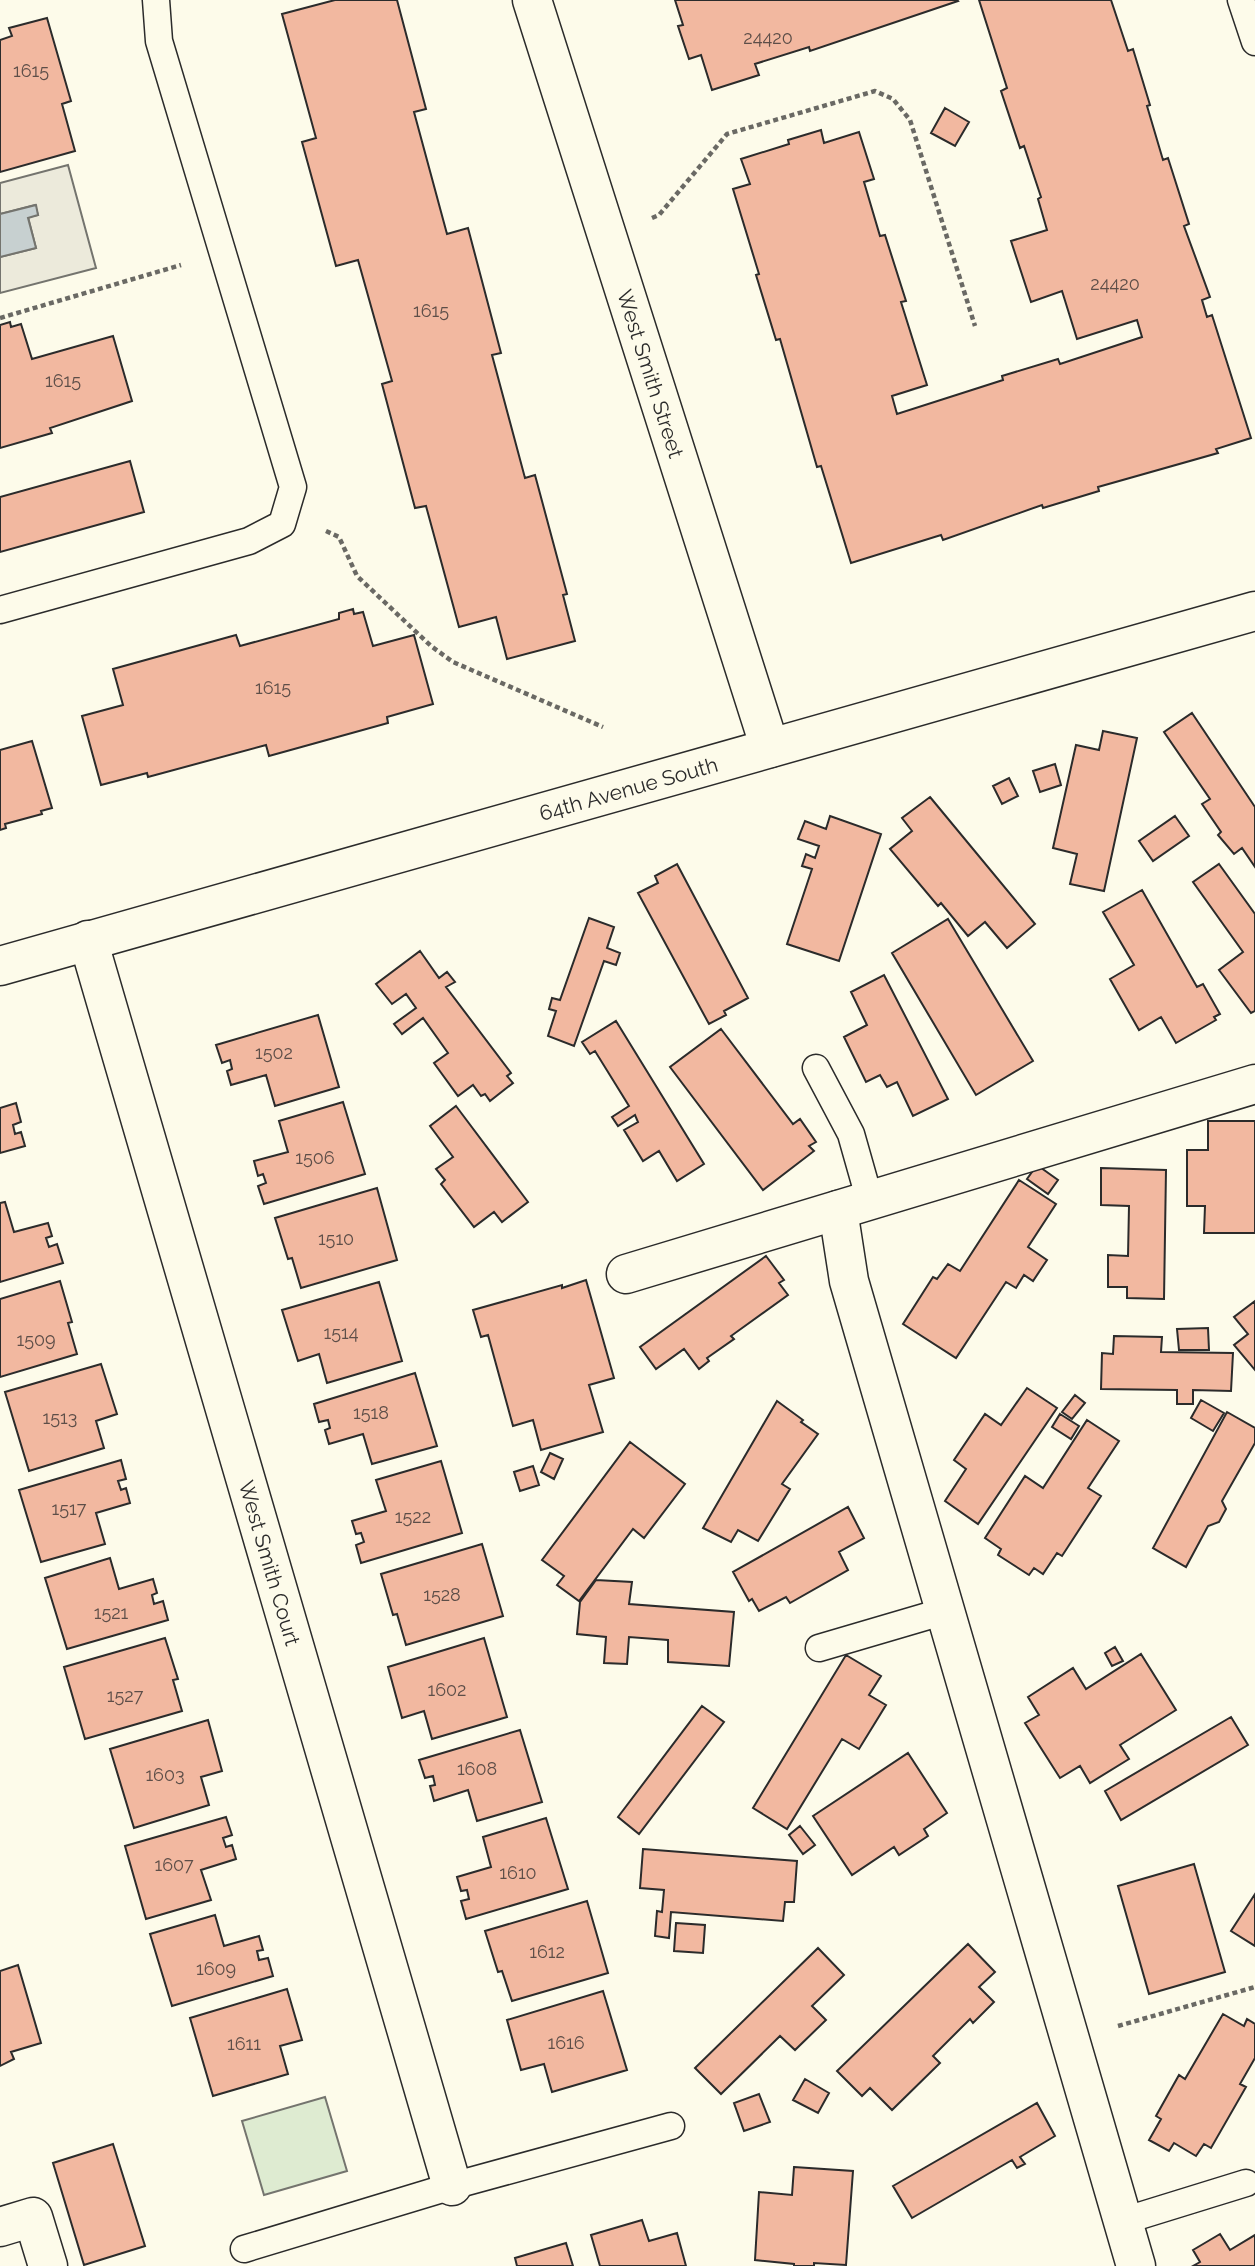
<svg xmlns="http://www.w3.org/2000/svg" width="1255" height="2266" font-family="Raleway,sans-serif">
	<style>
		.green { fill: #deebd1; stroke: #74746e; stroke-width: 2 }
		.parking { fill: #eceadb; stroke: #74746e; stroke-width: 2 }
		.water { fill: #c7d0d0; stroke: #74746e; stroke-width: 2 }
		.building { fill: #f2b8a0; stroke: #2b2b2b; stroke-width: 2 }
		.lines { fill: none; stroke-linecap: round; stroke-linejoin: round }
		.lane-casing { stroke: #2b2b2b; stroke-width: 29 }
		.street-casing { stroke: #2b2b2b; stroke-width: 41 }
		.secondary-casing { stroke: #2b2b2b; stroke-width: 41 }
		.path { stroke: #6a6964; stroke-width: 4.5; stroke-dasharray: 5 3.5; stroke-linecap: butt }
		.lane { stroke: #fdfbea; stroke-width: 26 }
		.street { stroke: #fdfbea; stroke-width: 38 }
		.secondary { stroke: #fdfbea; stroke-width: 38 }
		.labels { text-anchor: middle; dominant-baseline: central; stroke-width: 5; stroke-linejoin: round; paint-order: stroke }
		.number-label { font-size: 18px; fill: #5d4e48 }
		.street-label { font-size: 21px; fill: #2b2b2b; stroke: #fdfbea }
	</style>
	<rect width="100%" height="100%" fill="#fdfbea"/>
	<path class="green" d="M325,2097L347,2171L264,2195L242,2121Z"/>
	<path class="parking" d="M68,165L96,268L0,293V257L36,248L28,217L38,215L35,205L0,214V183Z"/>
	<path class="water" d="M36,205L38,215L28,218L36,248L0,257V214Z"/>
	<path class="building" d="M335,0H397L426,109L414,112L447,234L468,228L501,353L492,355L525,478L535,475L567,594L563,595L575,641L507,659L496,617L459,627L426,506L415,508L382,384L392,381L358,260L336,266L302,142L316,138L282,14Z
		M675,0H957L958,1L810,51L809,47L755,64L759,75L712,90L701,55L689,59L678,26L683,25Z
		M979,0H1111L1128,51L1133,49L1150,105L1147,106L1163,160L1168,158L1189,224L1184,226L1210,297L1202,300L1207,317L1212,315L1251,438L1216,449L1218,453L1098,487L1099,491L1043,508L1042,505L943,540L941,535L851,563L821,466L817,467L780,339L776,340L756,275L759,274L733,189L750,184L741,159L789,144L788,140L821,130L824,143L859,132L874,179L864,182L880,236L885,235L906,301L901,302L927,385L892,396L897,414L1003,380L1002,376L1058,359L1060,364L1142,337L1137,320L1077,339L1062,291L1031,302L1011,241L1047,230L1038,199L1041,197L1024,146L1020,148L1001,91L1007,88Z
		M47,18L71,101L62,104L75,151L0,172V40L12,36L9,28Z
		M945,108L969,122L955,146L931,133Z
		M10,322L11,327L21,324L32,359L113,336L132,401L50,428L52,433L0,448V325Z
		M130,461L144,512L0,552V497Z
		M353,609L354,614L363,612L373,646L414,635L433,704L387,717L388,723L269,756L266,745L148,777L147,773L101,785L82,716L123,705L113,669L236,635L240,646L339,619V613Z
		M1192,713L1255,807V867L1242,848L1234,854L1218,835L1221,832L1202,804L1210,799L1164,732Z
		M1103,731L1137,738L1104,891L1070,884L1077,854L1053,848L1076,745L1099,750Z
		M32,741L52,808L41,811L42,814L5,824L6,828L0,830V750Z
		M1055,764L1061,785L1040,792L1033,771Z
		M1009,778L1018,796L1002,804L993,786Z
		M930,797L1035,924L1007,948L985,922L968,936L941,903L938,906L890,849L912,831L902,818Z
		M830,816L881,834L839,961L787,944L812,869L802,866L806,854L815,858L819,846L798,839L805,821L826,829Z
		M1175,816L1189,836L1153,861L1139,841Z
		M677,864L748,998L724,1011L726,1015L709,1024L638,893L658,883L655,876Z
		M1219,864L1255,914V1011L1251,1013L1219,970L1243,952L1193,882Z
		M1142,890L1197,987L1203,984L1220,1014L1214,1017L1216,1020L1176,1043L1161,1017L1139,1030L1110,979L1134,965L1103,912Z
		M589,918L614,927L607,948L620,953L616,965L604,961L574,1046L548,1036L556,1011L549,1009L552,998L560,1000Z
		M948,919L1033,1061L976,1095L892,953Z
		M420,951L439,978L447,972L455,982L446,987L511,1073L507,1076L513,1083L490,1101L485,1094L481,1096L473,1085L458,1096L434,1063L448,1053L423,1018L402,1034L394,1024L416,1008L406,994L392,1004L376,984Z
		M884,975L948,1099L913,1116L897,1082L887,1087L880,1075L866,1082L844,1037L867,1025L851,992Z
		M318,1015L339,1087L275,1106L266,1075L231,1085L227,1071L232,1069L230,1060L222,1063L216,1045Z
		M616,1021L704,1164L677,1181L659,1151L643,1161L624,1130L638,1122L635,1115L618,1126L612,1117L629,1106L595,1051L590,1054L582,1042Z
		M721,1029L793,1124L800,1119L816,1142L809,1146L814,1151L763,1190L670,1067Z
		M343,1102L365,1174L264,1204L258,1186L266,1183L263,1174L258,1176L254,1161L288,1152L279,1121Z
		M16,1103L21,1122L13,1125L15,1134L21,1132L25,1146L0,1153V1108Z
		M456,1106L528,1202L502,1222L494,1212L474,1227L441,1184L445,1180L436,1169L453,1157L430,1126Z
		M1208,1121H1255V1233H1204L1205,1206H1187V1150H1208Z
		M1037,1165L1058,1180L1048,1194L1027,1179Z
		M1101,1168L1166,1170L1164,1299L1127,1298V1287H1108V1255L1128,1256L1129,1206L1101,1205Z
		M1019,1180L1056,1204L1028,1247L1047,1260L1033,1281L1024,1275L1016,1288L1006,1282L956,1358L903,1324L933,1277L937,1279L948,1264L960,1271Z
		M377,1188L397,1260L301,1288L292,1258L288,1259L275,1218Z
		M5,1202L14,1232L48,1223L52,1236L46,1238L49,1247L57,1244L63,1263L0,1282V1203Z
		M766,1256L784,1280L779,1283L788,1295L731,1336L734,1339L707,1358L709,1361L699,1369L684,1349L656,1369L640,1347Z
		M586,1280L614,1378L589,1385L603,1432L541,1450L533,1420L513,1426L488,1335L481,1337L473,1310L562,1285V1288Z
		M60,1281L72,1322L68,1323L77,1354L0,1377V1299Z
		M379,1282L402,1361L327,1383L319,1354L298,1361L282,1310Z
		M1255,1301V1370L1234,1345L1248,1334L1234,1317Z
		M1208,1328L1209,1350H1179L1177,1329Z
		M1114,1336L1162,1337L1161,1352L1233,1353L1231,1391L1193,1390V1404H1177V1390L1101,1389L1102,1353L1113,1354Z
		M101,1364L117,1414L96,1421L104,1448L29,1471L5,1392Z
		M415,1373L437,1446L372,1464L363,1434L329,1444L325,1430L330,1428L328,1420L319,1422L314,1404Z
		M1027,1388L1057,1408L978,1524L945,1501L966,1469L954,1460L985,1414L1001,1425Z
		M1075,1395L1085,1403L1072,1419L1062,1412Z
		M1201,1400L1224,1413L1213,1431L1191,1418Z
		M777,1401L803,1420L801,1422L818,1434L782,1484L790,1489L758,1541L738,1530L731,1542L703,1528Z
		M1227,1412L1255,1428V1443L1222,1501L1226,1509L1219,1522L1208,1526L1186,1567L1153,1548Z
		M1060,1414L1079,1426L1071,1439L1052,1427Z
		M1087,1420L1119,1441L1088,1488L1101,1496L1062,1556L1057,1553L1043,1574L1034,1568L1029,1575L998,1555L1001,1549L985,1538L1025,1476L1043,1488Z
		M630,1442L685,1484L644,1538L633,1529L579,1601L557,1585L564,1576L542,1560Z
		M550,1453L563,1459L554,1479L541,1472Z
		M121,1460L126,1479L118,1481L121,1490L126,1488L130,1503L96,1513L105,1544L41,1562L19,1490Z
		M441,1461L462,1533L361,1563L356,1545L364,1542L361,1533L356,1534L352,1521L386,1511L376,1480Z
		M533,1466L539,1485L520,1491L514,1472Z
		M848,1507L864,1538L839,1552L848,1570L790,1603L786,1597L759,1611L752,1599L749,1601L733,1572Z
		M482,1544L503,1616L406,1645L397,1614L393,1615L381,1574Z
		M110,1558L119,1589L153,1579L157,1593L152,1595L154,1604L163,1601L168,1620L67,1649L45,1578Z
		M596,1580L632,1582L629,1604L734,1612L729,1666L668,1662V1640L629,1637L627,1664L604,1663L606,1637L577,1634L580,1602Z
		M165,1638L178,1679L173,1680L182,1711L85,1739L64,1667Z
		M484,1638L507,1717L432,1739L424,1711L402,1718L388,1667Z
		M1115,1647L1123,1661L1112,1666L1105,1653Z
		M1141,1654L1176,1710L1120,1745L1129,1759L1090,1783L1080,1766L1060,1778L1025,1723L1039,1715L1028,1697L1073,1668L1086,1689Z
		M846,1655L881,1676L869,1695L886,1705L859,1749L842,1739L787,1829L753,1808Z
		M702,1706L724,1722L639,1834L618,1817Z
		M1231,1717L1248,1745L1121,1820L1105,1791Z
		M208,1720L222,1771L201,1777L209,1805L134,1828L110,1749Z
		M520,1730L542,1802L477,1821L468,1790L434,1801L430,1786L435,1785L433,1776L425,1778L419,1760Z
		M908,1753L947,1813L924,1829L928,1836L899,1855L894,1847L852,1875L813,1816Z
		M226,1817L232,1835L223,1838L226,1847L232,1845L236,1859L201,1870L211,1900L146,1919L125,1846Z
		M546,1818L568,1889L466,1919L461,1901L469,1899L467,1890L461,1891L457,1877L491,1867L483,1837Z
		M800,1826L815,1845L803,1854L789,1835Z
		M643,1849L797,1861L794,1902H785L783,1921L671,1912L669,1938L655,1936L657,1911L662,1912L664,1890L640,1888Z
		M1194,1864L1225,1972L1149,1994L1118,1886Z
		M1255,1894V1946L1231,1931Z
		M587,1901L608,1973L512,2001L502,1971L498,1972L485,1931Z
		M215,1915L224,1946L259,1936L263,1950L257,1951L259,1960L268,1958L273,1976L172,2006L150,1934Z
		M676,1923L705,1925L703,1953L674,1951Z
		M968,1944L995,1972L979,1987L994,2002L973,2023L970,2019L933,2056L940,2063L892,2110L870,2088L862,2096L837,2071Z
		M818,1948L844,1975L812,2006L826,2020L795,2050L780,2036L721,2094L695,2068Z
		M18,1965L41,2043L11,2052L14,2059L0,2066V1971Z
		M287,1989L302,2040L280,2046L288,2074L213,2096L190,2018Z
		M603,1991L627,2070L552,2092L544,2064L521,2070L507,2020Z
		M1223,2014L1244,2026L1247,2019L1255,2024V2058L1240,2084L1246,2087L1211,2148L1204,2144L1196,2156L1174,2143L1169,2151L1149,2140L1161,2119L1156,2116L1179,2075L1185,2079Z
		M805,2079L829,2093L818,2113L793,2100Z
		M759,2094L770,2122L744,2131L734,2103Z
		M1037,2103L1055,2136L1020,2157L1025,2164L1017,2168L1012,2160L912,2218L893,2186Z
		M113,2144L145,2246L84,2265L53,2163Z
		M794,2167L853,2171L846,2265L814,2263V2266H794V2264L755,2260L759,2192L792,2195Z
		M642,2220L649,2241L677,2233L686,2266H600L591,2235Z
		M1220,2234L1230,2250L1255,2235V2266H1193L1200,2262L1193,2250Z
		M566,2243L573,2266H517L515,2258Z"/>
	<g class="lines">
		<defs>
			<path id="lane" d="M1241,0L1255,42
				M0,610L249,541L282,524L293,487L159,41L156,0
				M816,1068L851,1134L870,1201
				M819,1648L945,1611
				M1123,2221L1246,2183
				M244,2249L452,2186L671,2126"/>
			<g id="street">
				<path id="s1" d="M532,0L770,748"/>
				<path id="s2" d="M88,940L452,2186"/>
				<path d="M838,1210L849,1281L1136,2266"/>
				<path d="M626,1274L1255,1084"/>
				<path d="M0,2227L33,2217L48,2266"/>
			</g>
			<g id="secondary">
				<path id="s3" d="M0,966L1255,611"/>
			</g>
		</defs>
		<use href="#lane" class="lane-casing"/>
		<use href="#street" class="street-casing"/>
		<use href="#secondary" class="secondary-casing"/>
		<path class="path" d="M652,218L659,215L727,134L875,91L893,99L910,120L975,326
			M0,318L181,265
			M326,531L339,537L357,576L431,646L453,662L603,727
			M1118,2026L1255,1987"/>
		<use href="#lane" class="lane"/>
		<use href="#street" class="street"/>
		<use href="#secondary" class="secondary"/>
	</g>
	<g class="labels">
		<g class="number-label">
			<text x="768" y="37">24420</text>
			<text x="31" y="70">1615</text>
			<text x="1115" y="283">24420</text>
			<text x="431" y="310">1615</text>
			<text x="63" y="380">1615</text>
			<text x="273" y="687">1615</text>
			<text x="274" y="1052">1502</text>
			<text x="315" y="1157">1506</text>
			<text x="336" y="1238">1510</text>
			<text x="341" y="1332">1514</text>
			<text x="36" y="1339">1509</text>
			<text x="371" y="1412">1518</text>
			<text x="60" y="1417">1513</text>
			<text x="69" y="1508">1517</text>
			<text x="413" y="1516">1522</text>
			<text x="442" y="1594">1528</text>
			<text x="111" y="1612">1521</text>
			<text x="447" y="1689">1602</text>
			<text x="125" y="1695">1527</text>
			<text x="477" y="1768">1608</text>
			<text x="165" y="1774">1603</text>
			<text x="174" y="1864">1607</text>
			<text x="518" y="1872">1610</text>
			<text x="547" y="1951">1612</text>
			<text x="216" y="1968">1609</text>
			<text x="566" y="2042">1616</text>
			<text x="244" y="2043">1611</text>
		</g>
		<g class="street-label">
			<text stroke="none"><textPath href="#s1" startOffset="392">West Smith Street</textPath></text>
			<text stroke="none"><textPath href="#s3" startOffset="653">64th Avenue South</textPath></text>
			<text stroke="none"><textPath href="#s2" startOffset="649">West Smith Court</textPath></text>
		</g>
	</g>
</svg>
